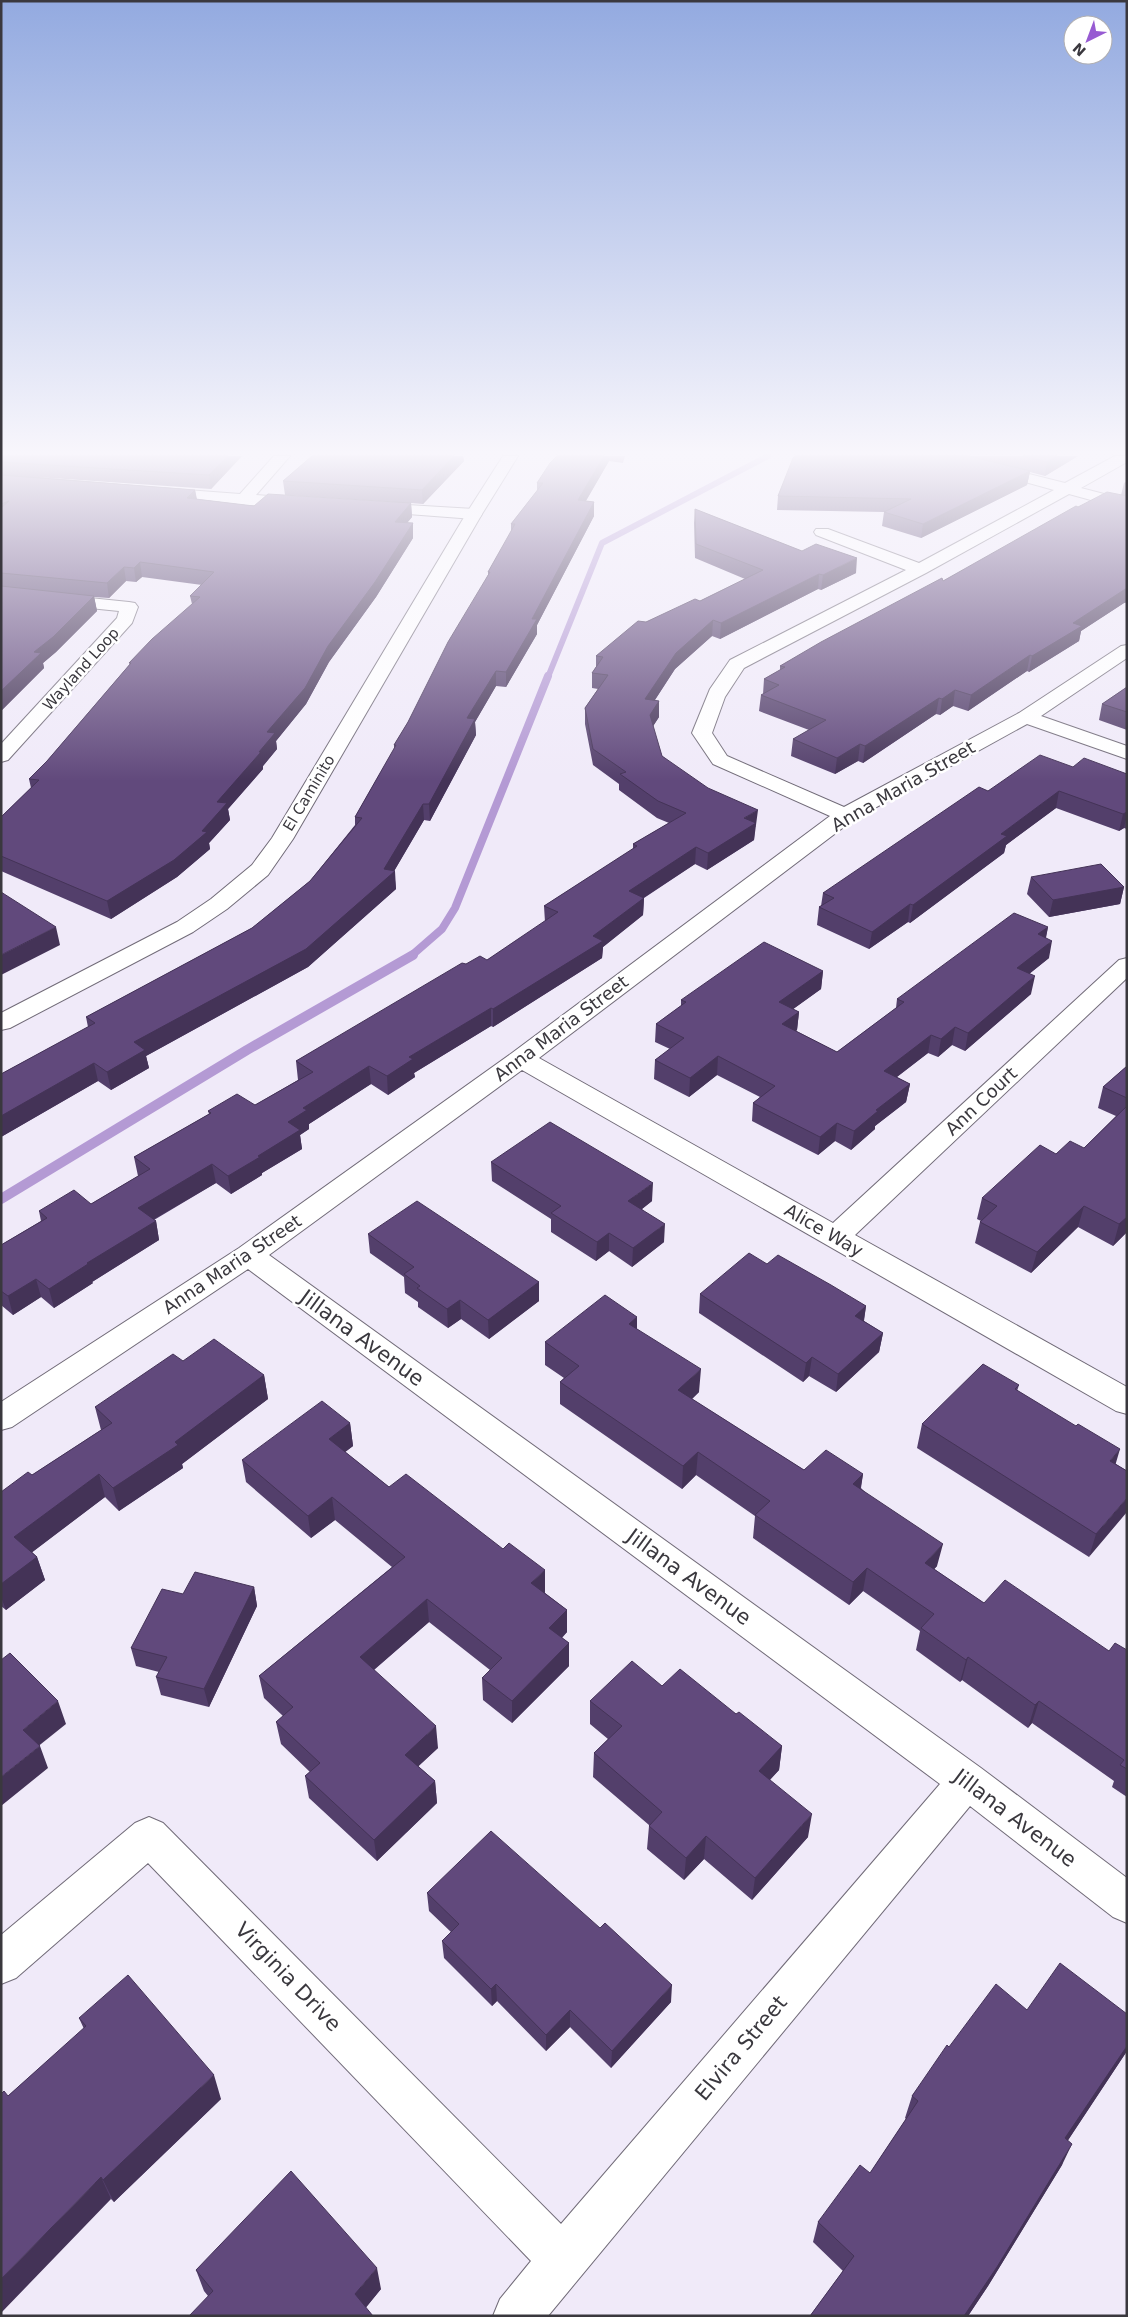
<svg xmlns="http://www.w3.org/2000/svg" width="1128" height="2317" font-family="'DejaVu Sans',sans-serif">
	<style>
		.lines { fill: none; stroke-linecap: round; stroke-linejoin: round }
		.stream-far2 { stroke: #b49ad4; stroke-width: 6 }
		.stream-far1 { stroke: #b49ad4; stroke-width: 8 }
		.stream { stroke: #b49ad4; stroke-width: 10 }
		.street-casing { stroke: #716b78; stroke-width: 2 }
		.secondary-casing { stroke: #716b78; stroke-width: 2 }
		.street { fill: #fff; fill-rule: evenodd }
		.secondary { fill: #fff; fill-rule: evenodd }
		.wall { fill: #533f6b }
		.shaded-wall { fill: #443357 }
		.building { fill: #61497c; stroke: #443357 }
		.labels { text-anchor: middle; dominant-baseline: central; stroke-width: 5; stroke-linejoin: round; paint-order: stroke }
		.far-street-label { font-size: 15px; fill: #3a383e; stroke: #fff }
		.street-label { font-size: 18px; fill: #3a383e; stroke: #fff }
		.near-street-label { font-size: 21px; fill: #3a383e; stroke: #fff }
	</style>
	<rect width="100%" height="100%" fill="#f0eaf9"/>
	<g class="lines">
		<path class="stream-far2" d="M548,677L602,543L768,456"/>
		<path class="stream-far1" d="M411,956L442,929L455,908L548,676"/>
		<path class="stream" d="M1,1199L247,1050L413,955"/>
		<defs>
			<path id="street" d="M274,456H290L256,495L296,498L302,500L304,503L302,506L243,505L160,498L154,496L152,493L154,490L160,488L240,494Z
				M927,456H957L1065,483L1115,456H1127V462L1081,488L1127,500V510L1069,494L926,573L744,668L725,697L712,733L727,756L844,807L1019,713L1121,646L1127,645V658L1041,716L1127,746V759L1027,724L853,820L539,1058L833,1223L1119,960L1127,958V978L855,1235L1127,1387V1414L1116,1411L522,1070L269,1255L981,1768L1127,1878V1923L1113,1917L970,1806L548,2316H493L500,2299L531,2261L148,1863L16,1978L1,1984V1935L135,1823L149,1817L163,1823L561,2224L940,1784L248,1269L12,1427L1,1430V1402L239,1248L512,1053L830,816L713,764L692,733L710,689L730,660L906,570L816,535L814,532L816,529H828L919,563L1054,490L1000,475L929,459Z
				M374,503L474,509L480,511L482,514L480,517L474,519L368,511L366,508L368,505Z
				M1,589L129,602L135,603L138,607L132,623L8,760L1,762V744L117,618L119,611L1,599Z"/>
			<path id="secondary" d="M503,456H518L482,514L293,839L268,875L227,909L193,932L10,1028L1,1030V1013L177,922L211,899L252,865L272,838L466,514Z"/>
		</defs>
		<use href="#street" class="street-casing"/>
		<use href="#secondary" class="secondary-casing"/>
		<use href="#street" class="street"/>
		<use href="#secondary" class="secondary"/>
	</g>
	<path class="wall" d="M1,456H242L211,489L36,477L195,490L197,499L254,506L394,502L285,495L283,481L312,456H463L464,461L423,504L411,503L412,517L407,523H413V538L376,597L329,662L306,704L276,741L277,749L263,766V769L228,809L230,820L209,843L210,849L177,877L111,919L1,871V817L31,788L29,779L47,761L130,664L129,663L192,604L190,596L202,585L142,577L136,582L126,581L109,598L94,597L97,611L56,652L43,663L44,668L1,711Z
		M557,456H625L623,463L609,461L586,501L594,502V516L537,625V634L506,687L496,686L475,722L476,735L430,821L424,820L394,871L396,889L308,967L146,1056L149,1068L111,1090L98,1081L1,1137V1074L88,1027L86,1017L252,928L310,881L355,825V817L394,749V745L408,722L488,575V572L511,532V524L537,491V483Z
		M795,456H1078L1045,476L1030,472L1027,485L921,538L882,526L884,512L777,510L778,496Z
		M1127,481V602L1124,603L1081,631L1079,641L1029,672L1027,671L968,711L953,706L940,715L936,714L863,763L858,761L835,774L791,756L793,739L809,730L759,711L761,695L763,694L764,679L780,670V666L943,581L1078,507L1121,495L1124,483Z
		M695,509L856,573L821,590L818,589L720,639L712,636L675,669L655,700L659,701V717L653,726L662,756L756,827H755L754,840L707,870L695,864L644,898L643,915L603,947L602,958L493,1027L491,1026L414,1073L415,1077L388,1095L371,1084L309,1124V1129L300,1135L302,1149L262,1173V1175L231,1194L216,1183L154,1220L156,1221L159,1240L92,1282L93,1283L54,1308L41,1297L13,1315L1,1305V1245L41,1221L39,1211L91,1204L138,1176L134,1157L209,1114L208,1111L255,1105L298,1080L296,1061L466,964L487,960L545,922L544,906L633,849V844L669,823L657,818L619,790V784L593,765L585,724V708L598,689L592,688V673L596,667V656L646,622L700,601L745,579L695,558L694,523Z
		M1127,687V730L1099,720L1102,704Z
		M1073,767L1127,774V829L1124,828L1119,831L1056,808L1006,845L1004,853L910,923L908,922L869,949L817,925L819,907L821,906L823,893L988,791Z
		M1031,877L1124,887L1120,904L1049,917L1027,894Z
		M1048,927L1046,938L1049,958L1029,974L1031,994L965,1051L952,1045L938,1057L928,1053L897,1077L910,1084L906,1102L875,1126V1129L851,1150L835,1141L818,1155L752,1121L753,1103L760,1097L717,1075L689,1097L654,1079L655,1060L670,1049L655,1042L656,1024L681,1006V1000L823,971L821,989L793,1009L799,1012L797,1030L796,1031L837,1052L896,1008L897,999Z
		M1127,1066V1232L1113,1246L1078,1227L1031,1273L975,1243L980,1222L981,1221L977,1219L982,1198L1056,1154L1084,1148L1116,1116L1098,1108L1103,1087Z
		M491,1162L652,1201L642,1209L664,1242L632,1267L609,1251L596,1261L551,1232V1219L492,1181Z
		M368,1234L539,1282V1301L489,1339L461,1319L448,1328L418,1307V1302L405,1293L404,1277L370,1253Z
		M767,1264L866,1306L864,1321L883,1333L879,1352L836,1392L809,1376L803,1382L699,1313L700,1294Z
		M637,1317V1329L699,1392L692,1399L804,1470L863,1474L861,1488L937,1566L934,1569L984,1603L1109,1651L1127,1650V1797L1112,1787L1114,1781L1032,1723L1028,1728L962,1680L960,1682L916,1650L920,1631L863,1591L849,1605L753,1538L755,1516L696,1475L682,1489L560,1404V1382L564,1378L545,1365V1342Z
		M183,1361L264,1375L268,1399L182,1464L183,1468L119,1511L105,1497L32,1552L37,1557L45,1580L6,1610L1,1606V1492L32,1475L101,1430L95,1407Z
		M1019,1385L1017,1391L1116,1464L1127,1471L1089,1557L917,1448L922,1424Z
		M350,1423L353,1446L345,1452L389,1487L545,1592V1593L567,1610V1632L562,1638L569,1643V1666L512,1723L483,1700L482,1678L490,1670L429,1622L374,1670L438,1748L418,1766L435,1781L437,1803L377,1861L309,1798L305,1776L310,1772L281,1744L276,1722L283,1716L264,1698L259,1676L392,1567L335,1520L311,1538L246,1482L242,1460Z
		M254,1587L257,1606L209,1707L161,1695L156,1677L159,1672L136,1666L131,1648L183,1594Z
		M662,1686L736,1714L782,1746L779,1770L770,1780L808,1837L752,1900L704,1859L684,1880L647,1849L649,1826V1825L593,1777L594,1753L608,1739L590,1724V1701Z
		M427,1893L671,2002L611,2068L570,2027L546,2051L497,2001L492,2006L444,1958L442,1941L451,1932L429,1911Z
		M1027,2010L1127,2051L1068,2140L1062,2165L988,2286L968,2316H810L843,2271L813,2242L818,2222L870,2173L906,2119L905,2118L912,2096L949,2047Z
		M79,2018L221,2099L114,2202L8,2096L84,2029Z
		M196,2270L381,2289L366,2307L208,2296L204,2291Z"/>
	<path class="shaded-wall" d="M228,456H242L211,489L209,475Z
		M452,456H463L464,461L423,504L422,490Z
		M604,456H609V461L578,514V500Z
		M1057,456H1078L1045,476L1047,462Z
		M1030,471L1027,485L921,538L923,524Z
		M195,490L197,503L187,498Z
		M594,502V516L537,625V634L506,687V672L532,619Z
		M411,503L412,517L396,536L395,522Z
		M413,523V538L376,597L329,662L306,704L276,741L277,749L263,766V769L228,809L230,820L209,843L210,849L177,877L111,919L107,901L202,831L217,802L259,752L267,732L328,646Z
		M857,558L856,573L821,590L823,575Z
		M140,562L142,577L136,582L134,568Z
		M124,567L126,581L109,598L107,583Z
		M819,574L818,589L720,639L721,623Z
		M1127,588V602L1124,603L1081,631L1079,641L1029,672L1032,656L1073,623Z
		M94,596L97,611L56,652L43,663L44,668L1,711V691L34,652Z
		M713,620L712,636L675,669L645,715V699L676,653Z
		M1030,655L1027,671L968,711L971,695Z
		M496,671V686L475,722L476,735L430,821L429,804L467,718Z
		M955,690L953,706L940,715L942,699Z
		M939,698L936,714L863,763L865,746Z
		M659,701V717L650,731V715Z
		M860,744L858,761L835,774L837,758Z
		M1059,791L1056,808L1006,845L1004,853L910,923L913,905L1001,834Z
		M423,804L424,820L393,873L395,871L396,889L308,967L146,1056L149,1068L111,1090L107,1072L134,1042L384,869Z
		M758,810L754,840L707,870L708,853L744,818Z
		M1127,812V815L1124,828L1119,831L1123,814Z
		M696,847L695,864L628,908L629,891Z
		M1124,887L1120,904L1049,917L1053,900Z
		M644,898L643,915L603,947L602,958L493,1027V1009L593,936Z
		M910,904L908,922L869,949L872,932Z
		M56,927L60,945L1,975V955Z
		M1048,927L1044,945L1038,934Z
		M1052,941L1049,958L1014,986L1017,968Z
		M823,971L821,989L778,1020L779,1002Z
		M1035,976L1031,994L965,1051L968,1033Z
		M491,1008V1026L414,1073L415,1077L388,1095L387,1076L409,1057Z
		M799,1012L797,1030L781,1042L782,1024Z
		M955,1027L952,1045L938,1057L941,1039Z
		M931,1035L928,1053L881,1089L884,1071Z
		M718,1056L717,1075L689,1097L690,1078Z
		M94,1063L98,1081L1,1137V1116Z
		M369,1066L371,1084L309,1124V1129L300,1135L302,1149L262,1173V1175L231,1194L228,1176L258,1156L288,1122L303,1108Z
		M910,1084L906,1102L875,1126V1129L851,1150L854,1131L876,1110Z
		M837,1123L835,1141L818,1155L820,1137Z
		M212,1164L216,1183L142,1226L138,1208Z
		M653,1183L652,1201L628,1220V1201Z
		M1084,1206L1078,1227L1031,1273L1037,1252Z
		M1127,1217V1232L1113,1246L1119,1224Z
		M156,1221L159,1240L92,1282L93,1283L54,1308L49,1289L87,1263Z
		M665,1224L664,1242L632,1267L633,1248Z
		M609,1233V1251L596,1261L597,1242Z
		M36,1279L41,1297L13,1315L8,1296Z
		M539,1282V1301L489,1339L488,1320Z
		M460,1300L461,1319L448,1328L447,1309Z
		M866,1306L863,1325L855,1316Z
		M637,1317V1340L629,1324Z
		M883,1333L879,1352L836,1392L838,1374Z
		M812,1357L809,1376L803,1382L806,1363Z
		M701,1369L699,1392L677,1413L678,1390Z
		M264,1375L268,1399L182,1464L183,1468L119,1511L113,1488Z
		M350,1423L353,1446L332,1462L329,1439Z
		M1120,1449L1113,1473L1110,1461Z
		M698,1452L696,1475L682,1489L683,1466Z
		M99,1474L105,1497L22,1560L14,1537Z
		M863,1474L859,1497L853,1484Z
		M332,1497L335,1520L311,1538L308,1516Z
		M1127,1498V1512L1089,1557L1096,1534Z
		M943,1544L937,1566L920,1585L925,1563Z
		M37,1557L45,1580L6,1610L1,1597V1584Z
		M867,1568L863,1591L849,1605L853,1582Z
		M545,1570V1592L532,1605L531,1583Z
		M254,1587L257,1606L209,1707L204,1689Z
		M427,1599L429,1622L363,1679L360,1657Z
		M567,1610V1632L549,1650V1628Z
		M569,1643V1666L512,1723V1701Z
		M968,1657L962,1680L960,1682L966,1660Z
		M58,1701L66,1724L31,1752L23,1730Z
		M1039,1701L1032,1723L1028,1728L1035,1705Z
		M436,1726L438,1748L407,1777L405,1755Z
		M40,1746L48,1768L1,1806V1777Z
		M782,1746L779,1770L756,1794L759,1771Z
		M435,1781L437,1803L377,1861L374,1840Z
		M812,1814L808,1837L752,1900L755,1878Z
		M706,1836L704,1859L684,1880L686,1858Z
		M496,1984L497,2001L492,2006L491,1989Z
		M672,1985L671,2002L611,2068L612,2051Z
		M570,2010V2027L546,2051V2035Z
		M1127,2046V2051L1055,2160L1065,2138Z
		M214,2075L221,2099L114,2202L103,2180Z
		M1072,2144L1062,2165L988,2286L968,2316H964Z
		M101,2177L111,2199L1,2313V2279Z
		M377,2268L381,2289L360,2315L355,2294Z"/>
	<path class="building" d="M1,456H228L209,475L1,462Z
		M312,456H454L422,490L283,481Z
		M557,456H604L578,500L594,502L532,619H537L506,672L496,671L467,718L475,719L429,804H423L384,869L395,871L306,949L134,1042L145,1050L107,1072L94,1063L1,1116V1074L95,1023L86,1017L252,928L310,881L362,818L355,817L396,745H394L408,722L448,642L490,572H488L515,524H511L543,483H537L550,463Z
		M795,456H969L1030,471L923,524L884,512L911,499L778,496L793,458Z
		M1023,456H1057L1047,462Z
		M1,475L195,490L187,498L254,506L268,494L411,503L395,522L413,523L375,582L328,646L305,688L267,732L275,733L259,752H261L217,802L227,803L202,831L207,832L174,860L107,901L1,856V817L39,780L29,779L47,761L131,663H129L152,639L200,597L190,596L214,572L140,562L134,568L124,567L107,583L1,573V508L9,501L1,504Z
		M1107,492L1127,496V588L1073,623L1082,626L1032,656L1030,655L971,695L955,690L942,699L939,698L865,746L860,744L837,758L793,739L826,720L761,695L779,685L764,679L785,667L780,666L821,642L942,578L943,581L1076,506L1078,507Z
		M695,509L802,551L816,544L857,558L823,575L819,574L721,623L713,620L676,653L645,699L659,701L650,715L662,756L708,788L758,810L744,818L756,823L708,853L696,847L629,891L644,898L593,936L603,941L493,1009L491,1008L409,1057L413,1059L387,1076L369,1066L303,1108L307,1110L288,1122L300,1130L258,1156L260,1157L228,1176L212,1164L138,1208L156,1221L87,1263L88,1264L49,1289L36,1279L8,1296L1,1291V1245L47,1218L39,1211L74,1190L91,1204L150,1169L134,1157L211,1113L208,1111L237,1094L255,1105L313,1072L296,1061L462,963L466,964L480,956L487,960L558,912L544,906L637,846L633,844L686,813L658,801L620,774L626,772L593,749L585,708L608,675L592,673L603,657L596,656L638,621L646,622L695,599L700,601L763,570L696,544Z
		M1,586L94,596L53,637L34,652L41,653L1,691Z
		M1127,687V712L1102,704Z
		M1040,755L1073,767L1084,758L1127,774V812L1123,814L1059,791L1001,834L1007,836L913,905L910,904L872,932L819,907L834,898L823,893L979,787L988,791Z
		M1101,864L1124,887L1053,900L1031,877Z
		M1,892L56,927L1,955Z
		M1014,913L1048,927L1038,934L1052,941L1017,968L1035,976L968,1033L955,1027L941,1039L931,1035L884,1071L910,1084L876,1110L878,1111L854,1131L837,1123L820,1137L753,1103L775,1086L718,1056L690,1078L655,1060L684,1038L656,1024L686,1002L681,1000L764,942L823,971L779,1002L799,1012L782,1024L837,1052L904,1002L897,999Z
		M1127,1066V1098L1103,1087Z
		M1127,1106V1217L1119,1224L1084,1206L1037,1252L980,1222L997,1206L982,1198L1040,1145L1056,1154L1070,1141L1084,1148Z
		M550,1122L653,1183L628,1201L665,1224L633,1248L609,1233L597,1242L551,1213L561,1206L491,1162Z
		M417,1201L539,1282L488,1320L460,1300L447,1309L417,1288L420,1286L404,1274L414,1267L368,1234Z
		M749,1253L767,1264L778,1255L831,1285L866,1306L855,1316L883,1333L838,1374L812,1357L806,1363L700,1294Z
		M605,1295L637,1317L629,1324L701,1369L678,1390L804,1470L826,1450L863,1474L853,1484L943,1544L925,1563L984,1603L1005,1580L1109,1651L1115,1643L1127,1650V1769L1120,1765L1124,1760L1039,1701L1035,1705L968,1657L966,1660L921,1628L934,1614L867,1568L853,1582L755,1515L770,1501L698,1452L683,1466L560,1382L579,1366L545,1342Z
		M214,1339L264,1375L175,1442L178,1445L113,1488L99,1474L14,1537L37,1557L1,1584V1492L28,1472L32,1475L112,1423L95,1407L173,1354L183,1361Z
		M983,1364L1019,1385L1015,1389L1076,1426L1078,1424L1120,1449L1110,1461L1127,1471V1498L1096,1534L922,1424Z
		M322,1401L350,1423L329,1439L389,1487L406,1474L503,1549L509,1543L545,1570L531,1583L567,1610L549,1628L569,1643L512,1701L482,1678L502,1658L427,1599L360,1657L436,1726L405,1755L435,1781L374,1840L305,1776L320,1763L276,1722L293,1707L259,1676L405,1557L332,1497L308,1516L242,1460Z
		M195,1572L254,1587L204,1689L156,1677L167,1657L131,1648L162,1589L183,1594Z
		M10,1653L58,1701L23,1730L40,1746L1,1777V1660Z
		M632,1661L662,1686L680,1669L736,1714L739,1712L782,1746L759,1771L812,1814L755,1878L706,1836L686,1858L649,1826L662,1812L594,1753L622,1726L590,1701Z
		M491,1831L600,1928L605,1923L672,1985L612,2051L570,2010L546,2035L496,1984L491,1989L442,1941L459,1924L427,1893Z
		M1060,1963L1127,2014V2046L1065,2138L1072,2144L997,2267L964,2316H810L854,2256L818,2222L860,2165L870,2173L918,2101L912,2096L947,2045L949,2047L996,1984L1027,2010Z
		M128,1975L214,2075L103,2180L101,2177L1,2279V2094L4,2091L8,2096L86,2026L79,2018Z
		M291,2171L377,2268L355,2294L373,2316H189L213,2291L196,2270Z"/>
	<linearGradient id="sky" x2="0" y2="1"><stop stop-color="#93aae0"/><stop offset="0.58" stop-color="#f8f6fc"/><stop offset="1" stop-color="#f8f6fc" stop-opacity="0"/></linearGradient>
	<rect width="1128" height="781" fill="url(#sky)"/>
	<g class="labels">
		<g class="far-street-label">
			<text transform="translate(81 669) rotate(-48)">Wayland Loop</text>
			<text transform="translate(309 793) rotate(-59)">El Caminito</text>
		</g>
		<g class="street-label">
			<text transform="translate(903 786) rotate(-30)">Anna Maria Street</text>
			<text transform="translate(561 1028) rotate(-37)">Anna Maria Street</text>
			<text transform="translate(981 1101) rotate(-43)">Ann Court</text>
			<text transform="translate(824 1230) rotate(30)">Alice Way</text>
			<text transform="translate(232 1264) rotate(-34)">Anna Maria Street</text>
		</g>
		<g class="near-street-label">
			<text transform="translate(362 1338) rotate(36)">Jillana Avenue</text>
			<text transform="translate(689 1577) rotate(36)">Jillana Avenue</text>
			<text transform="translate(1015 1818) rotate(37)">Jillana Avenue</text>
			<text transform="translate(288 1977) rotate(46)">Virginia Drive</text>
			<text transform="translate(741 2048) rotate(-50)">Elvira Street</text>
		</g>
	</g>
	<rect width="1128" height="2317" fill="none" stroke="#3a383e" stroke-width="5"/>
	<g transform="translate(1088 40) rotate(222)"><circle r="24" fill="#ffffff" stroke="#b0afb2"/>
	<path d="M0-4L9 19L0 12L-9 19Z" fill="#975bd2"/>
	<text y="-8" font-size="14" font-weight="bold" text-anchor="middle" fill="#3a383e">N</text>
	</g>
</svg>
